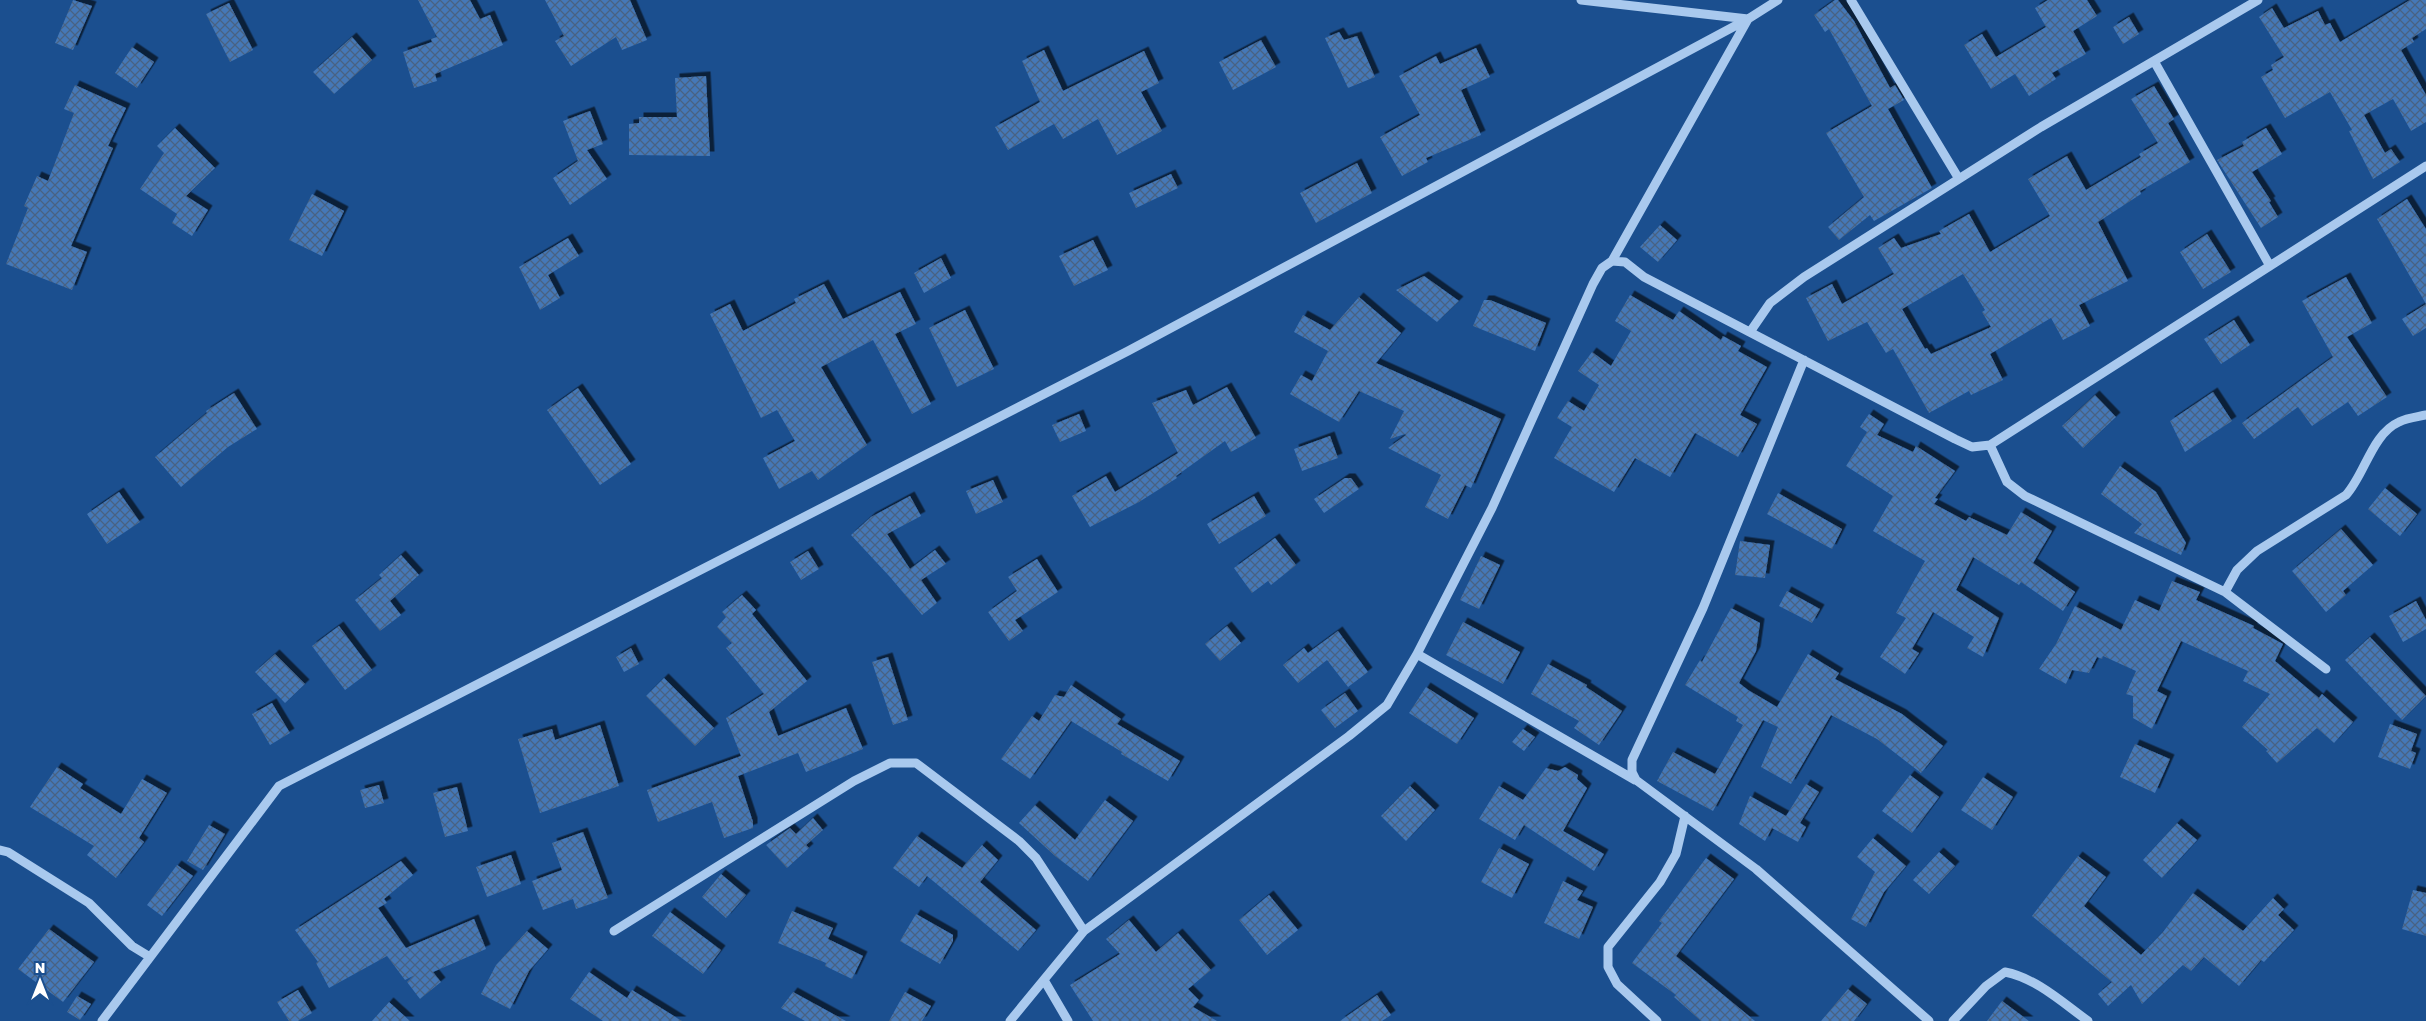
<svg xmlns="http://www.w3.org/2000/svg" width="2426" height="1021" font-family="'Golos Text',sans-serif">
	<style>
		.building { fill: url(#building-cross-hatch); fill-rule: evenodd; filter: url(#shadow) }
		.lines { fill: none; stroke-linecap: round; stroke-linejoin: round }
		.minor { stroke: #a9c9ee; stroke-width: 9 }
	</style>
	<defs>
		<pattern id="building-cross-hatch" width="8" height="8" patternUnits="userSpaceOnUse" patternTransform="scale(1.25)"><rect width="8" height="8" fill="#4478b7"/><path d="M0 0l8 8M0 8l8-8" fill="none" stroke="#486282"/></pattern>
		<filter id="shadow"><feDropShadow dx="4.5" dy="-4.5" stdDeviation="0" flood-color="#0009"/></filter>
	</defs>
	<rect width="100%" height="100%" fill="#1b4f8f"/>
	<path class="building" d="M73,0L92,6L73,50L55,43Z
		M418,0H470L480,19L490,15L503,45L435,74L437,81L414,88L403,52L432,42L431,39L437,37Z
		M545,0H630L647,40L622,50L616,37L571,66L555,41L564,36Z
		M1835,0H1838L1854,21L1890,88L1895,85L1904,100L1888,109L1932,188L1874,221L1870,215L1839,240L1828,227L1864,197L1826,133L1872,106L1829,29L1825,32L1814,15Z
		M2048,0H2087L2097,16L2073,31L2086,54L2052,73L2056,79L2029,96L2015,74L1991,89L1964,45L1982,34L1996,57L2046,27L2035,8Z
		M2410,0H2426V29L2412,38L2414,42L2401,50L2426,95V122L2411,131L2393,99L2364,115L2385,153L2391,149L2400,162L2373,179L2349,131L2352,130L2330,92L2285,118L2261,77L2273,70L2271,65L2284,57L2259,17L2272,8L2284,28L2318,11L2325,25L2330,23L2340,42Z
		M229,3L253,50L230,62L206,14Z
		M2129,17L2139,34L2123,44L2113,27Z
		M1339,32L1344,40L1357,36L1375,77L1348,88L1325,38Z
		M352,37L372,60L334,94L313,72Z
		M1261,40L1276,67L1233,90L1219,62Z
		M132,47L154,62L137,88L115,73Z
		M1476,48L1490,77L1461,90L1481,135L1426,158L1428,162L1402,176L1380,137L1420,115L1399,76L1436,56L1440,64Z
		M1044,50L1063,91L1144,51L1159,83L1141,92L1162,131L1117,155L1098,119L1063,139L1054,124L1008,150L995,127L1040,102L1022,61Z
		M706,76L710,156L629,155V124L639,123V117H677L675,78Z
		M75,85L126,108L108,146L113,148L71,246L87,252L72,290L6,264L28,208L24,206L37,176L48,181L74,113L64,109Z
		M2154,86L2174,119L2168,123L2190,162L2140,191L2141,194L2098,222L2128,281L2079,305L2090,326L2063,340L2051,318L1990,354L2003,380L1971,395L1969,391L1929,413L1893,349L1886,353L1867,322L1828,341L1806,298L1832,284L1842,304L1894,274L1878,248L1894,238L1901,248L1941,234L1939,231L1969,214L1990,252L2050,216L2028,179L2067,156L2086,190L2141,157L2139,154L2158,143L2131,99ZM1963,274L1985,310L1982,312L1991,327L1931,354L1927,348L1925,349L1902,309Z
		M590,111L603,144L587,150L607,179L570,205L553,178L578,161L563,121Z
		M175,128L215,168L186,196L208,210L192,236L172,223L177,214L140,189L164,153L157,146Z
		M2266,128L2282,154L2252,172L2271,201L2269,202L2278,217L2261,228L2217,160L2244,146L2242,142Z
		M1357,163L1372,193L1316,223L1300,193Z
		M1171,174L1178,188L1136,208L1129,193Z
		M312,194L344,211L322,256L289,240Z
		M2407,199L2426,229V304L2377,219Z
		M1660,225L1677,240L1658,262L1640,247Z
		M2207,234L2231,272L2203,289L2180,252Z
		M568,238L579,256L548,275L560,298L540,310L519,267Z
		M1093,240L1108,270L1074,286L1059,256Z
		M941,258L951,278L924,293L914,273Z
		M1424,276L1459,301L1437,322L1396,290Z
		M2346,277L2372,323L2347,337L2387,397L2358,416L2348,402L2312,426L2298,407L2254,439L2242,423L2333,357L2302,301Z
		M824,284L843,319L900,292L916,324L895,334L931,404L912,414L873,340L821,367L867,445L818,480L812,471L779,489L763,458L795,441L777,410L761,418L710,314L730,304L743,331L796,303L794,299Z
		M1630,295L1673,320L1679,311L1721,340L1723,336L1741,346L1738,351L1767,367L1740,415L1757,424L1738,457L1695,433L1670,477L1635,458L1614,492L1554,458L1572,427L1557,418L1568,401L1584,411L1599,385L1578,371L1592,352L1611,366L1631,331L1615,321Z
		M1359,297L1401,333L1376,363L1501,419L1471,488L1465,485L1448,519L1425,507L1441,475L1388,448L1406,435L1405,434L1390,439L1404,411L1359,391L1339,422L1290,394L1301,375L1312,381L1328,351L1294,332L1303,315L1330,330Z
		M1484,300H1490L1546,323L1535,351L1473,326Z
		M2426,304V328L2413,336L2402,319Z
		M965,310L994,369L957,387L929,328Z
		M2234,320L2250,345L2221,364L2204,339Z
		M1227,387L1256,438L1231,452L1225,441L1176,476L1177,478L1139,502L1090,527L1072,496L1106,476L1115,492L1178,453L1152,403L1186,390L1193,405Z
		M578,388L631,464L600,485L547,410Z
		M2213,392L2232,421L2185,452L2170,421Z
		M234,393L257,429L228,447L181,487L155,457L207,413L206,411Z
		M2095,395L2116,417L2083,448L2062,426Z
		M1079,414L1086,431L1060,442L1052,425Z
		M1869,414L1884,424L1877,435L1913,452L1916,446L1955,471L1935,498L1938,499L1934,504L1966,521L1969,517L2007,535L2021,512L2052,531L2033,563L2075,592L2063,611L2021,582L2019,585L1973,557L1956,590L1999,618L1983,657L1967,648L1974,637L1933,612L1912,649L1919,653L1905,674L1880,657L1906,618L1896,613L1925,561L1873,531L1893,496L1846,466L1867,432L1860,427Z
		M1330,436L1338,458L1302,471L1294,449Z
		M2120,466L2156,492L2186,543L2181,555L2134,533L2142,524L2101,494Z
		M1345,478H1351L1359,489L1324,513L1314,499Z
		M993,480L1003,502L976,514L966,491Z
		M2385,488L2417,514L2400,536L2368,509Z
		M119,492L140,522L107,544L87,514Z
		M1778,493L1842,529L1832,549L1767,514Z
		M910,496L921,516L887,534L910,569L935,550L946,564L921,580L937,603L922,615L890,577L851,535L871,517Z
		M1254,496L1266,516L1219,544L1207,524Z
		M2341,529L2373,565L2343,591L2346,595L2326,612L2292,571Z
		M1275,538L1296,565L1271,585L1268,581L1252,593L1234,568Z
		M1740,541L1770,545L1765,578L1735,575Z
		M808,551L819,569L801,580L790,562Z
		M401,555L419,575L390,601L401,615L380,631L355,600L382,578L379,575Z
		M1481,556L1500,565L1479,609L1460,600Z
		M1037,559L1058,592L1015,620L1023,631L1009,641L988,612L1017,591L1008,577Z
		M2172,581L2200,592L2196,600L2254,626L2253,628L2283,644L2275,661L2319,698L2322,694L2353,722L2334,743L2317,728L2277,763L2266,751L2268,750L2242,727L2270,694L2243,681L2248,671L2181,641L2157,691L2167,696L2152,729L2133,718V696L2126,694L2136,671L2103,656L2102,659L2097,657L2089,673L2072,670L2066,684L2039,669L2056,644L2075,606L2121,630L2135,600L2159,611Z
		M1787,591L1820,609L1812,623L1779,606Z
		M742,595L756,610L752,614L807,681L769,712L778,736L846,708L863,749L806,772L798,753L738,776L753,822V828L724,838L712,802L658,822L647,790L741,756L726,718L764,694L726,648L732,643L717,627L726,617L722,612Z
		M2416,601L2426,620V629L2403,642L2389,616Z
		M1731,608L1760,623L1756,651L1739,683L1748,690L1777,707L1808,654L1839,673L1835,679L1902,714L1943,746L1921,773L1877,739L1831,715L1791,784L1761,767L1778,727L1763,720L1713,811L1657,781L1673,752L1715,774L1743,725L1736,721L1738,717L1685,685L1700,660L1702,662Z
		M1463,622L1520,652L1503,684L1446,655Z
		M339,626L372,670L345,690L312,646Z
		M1227,626L1241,643L1220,661L1205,644Z
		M1338,631L1368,672L1348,687L1327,660L1298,683L1283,665L1304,648L1308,653Z
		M2370,637L2426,696L2402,720L2345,660Z
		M631,648L639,664L624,672L616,657Z
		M275,654L305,684L285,703L255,672Z
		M888,657L908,720L893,725L872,662Z
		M1548,664L1587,685L1586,687L1622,711L1599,745L1574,728L1579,721L1531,694Z
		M664,678L714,728L695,746L646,696Z
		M1071,685L1121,719L1117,724L1180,761L1168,781L1121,754L1122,752L1071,721L1030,779L1001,759L1032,716L1039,721L1055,695L1064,697Z
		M1426,687L1474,718L1457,744L1409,713Z
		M1345,693L1358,711L1335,728L1321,710Z
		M272,703L290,733L270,745L252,714Z
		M2390,724L2417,734L2411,751L2416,753L2410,769L2378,757Z
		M600,725L619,786L540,813L518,739L552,729L555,740Z
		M1523,729L1535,737L1524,751L1512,742Z
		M2135,744L2170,759L2155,793L2120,777Z
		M57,767L83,784L80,788L121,814L142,779L167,793L139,838L144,842L116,878L87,855L94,846L30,807Z
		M1565,767L1578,775L1577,779L1587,788L1563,831L1604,854L1594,871L1524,825L1515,840L1479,819L1499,786L1523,800L1546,768L1558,771Z
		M1910,775L1939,797L1912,833L1882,811Z
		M1983,777L2013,797L1992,830L1961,810Z
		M1806,784L1819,792L1800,823L1806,827L1798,842L1772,828L1765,841L1739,824L1750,796L1786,816Z
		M379,785L384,803L365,808L360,790Z
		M1410,786L1435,810L1406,841L1381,816Z
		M457,787L468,831L445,837L433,793Z
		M1105,800L1133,821L1088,881L1055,856L1019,823L1035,805L1075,840Z
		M813,818L823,830L806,845L809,848L787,868L766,845L790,828L796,834Z
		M2177,823L2197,840L2162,878L2143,860Z
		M209,825L225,834L203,870L187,861Z
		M583,832L608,898L576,909L573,899L543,910L532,881L562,870L552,843Z
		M917,836L962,868L982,845L998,860L980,882L1036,930L1018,951L927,876L919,887L893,868Z
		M1873,838L1906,866L1884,892L1866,927L1851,919L1875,872L1857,857Z
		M1499,848L1529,864L1512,898L1481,882Z
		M1939,852L1955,866L1929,894L1913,880Z
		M511,855L521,884L487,897L476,867Z
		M2078,856L2106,877L2084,906L2141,955L2163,932L2193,893L2243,931L2273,898L2284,909L2278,915L2294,930L2264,962L2261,960L2239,986L2204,957L2191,971L2183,965L2142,1004L2131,985L2108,1006L2098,994L2112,982L2032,916Z
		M1706,858L1734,879L1676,956L1755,1021H1701L1674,997L1676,995L1632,963L1662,923L1659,921Z
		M401,861L413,875L384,899L387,903L378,908L406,948L474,919L486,949L433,972L441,982L420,999L407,982L413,976L405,980L387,956L329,988L316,963L318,962L295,930Z
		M177,865L193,876L162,916L147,905Z
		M721,874L746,895L726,918L702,897Z
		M1563,881L1583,891L1577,900L1593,907L1579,939L1544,923Z
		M2413,890L2426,893V936L2402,929Z
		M1269,895L1298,930L1267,955L1239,920Z
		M792,911L833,928L828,939L863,956L852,979L825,966L826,963L778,943Z
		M670,912L721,950L703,974L652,936Z
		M916,914L953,935V941L940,964L900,941Z
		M1129,920L1156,952L1178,933L1211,970L1188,989L1199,1000L1193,1007L1217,1021H1093L1070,985L1120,954L1106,939Z
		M49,929L94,962L63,1002L18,969Z
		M527,931L548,949L529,971L510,1009L481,994L496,965Z
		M589,972L627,998L632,990L682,1021H603L570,999Z
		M1848,989L1867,1004L1854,1021H1821Z
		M298,990L312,1013L298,1021H289L277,1002Z
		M793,992L846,1021H805L781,1008Z
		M905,992L931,1006L922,1021H889Z
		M1377,995L1391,1015L1382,1021H1340Z
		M77,996L91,1004L80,1020L67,1012Z
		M2002,1001L2029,1021H1987Z
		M389,1002L410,1021H372Z"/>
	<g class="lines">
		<path class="minor" d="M1581,0L1748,19L1612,261
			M1851,0L1959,179
			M2154,61L2270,266
			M1750,332L1770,303L1804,277L2041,127L2258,0
			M1804,360L1703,608L1632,760V772L1636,780L1756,869L1929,1021
			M1990,445L2007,482L2025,496L2225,592L2326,669
			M2225,592L2237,570L2257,551L2346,495C2365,474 2372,434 2399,422C2407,418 2417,417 2426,415
			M1417,654L1635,780
			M0,850L8,852L89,903L132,946L150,957
			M614,931L854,781L890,763H916L1019,841L1036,858L1084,931
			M1044,980L1068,1021
			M102,1021L279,786L1128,351L1748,19L1778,0
			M1010,1021L1084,931L1349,736L1387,705L1417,654L1492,508L1593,284L1602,268L1612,261L1625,262L1644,277L1955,439L1972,447L1990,445L2426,166
			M1657,1021L1617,984L1608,967V947L1660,882L1676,854L1685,816
			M1953,1021L1986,986L2005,972C2036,978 2063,1003 2088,1021"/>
	</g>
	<g transform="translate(40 981)" stroke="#1b4f8f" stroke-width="4" paint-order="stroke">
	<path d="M0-4L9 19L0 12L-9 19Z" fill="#ffffff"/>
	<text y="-8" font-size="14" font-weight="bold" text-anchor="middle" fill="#ffffff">N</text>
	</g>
</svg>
